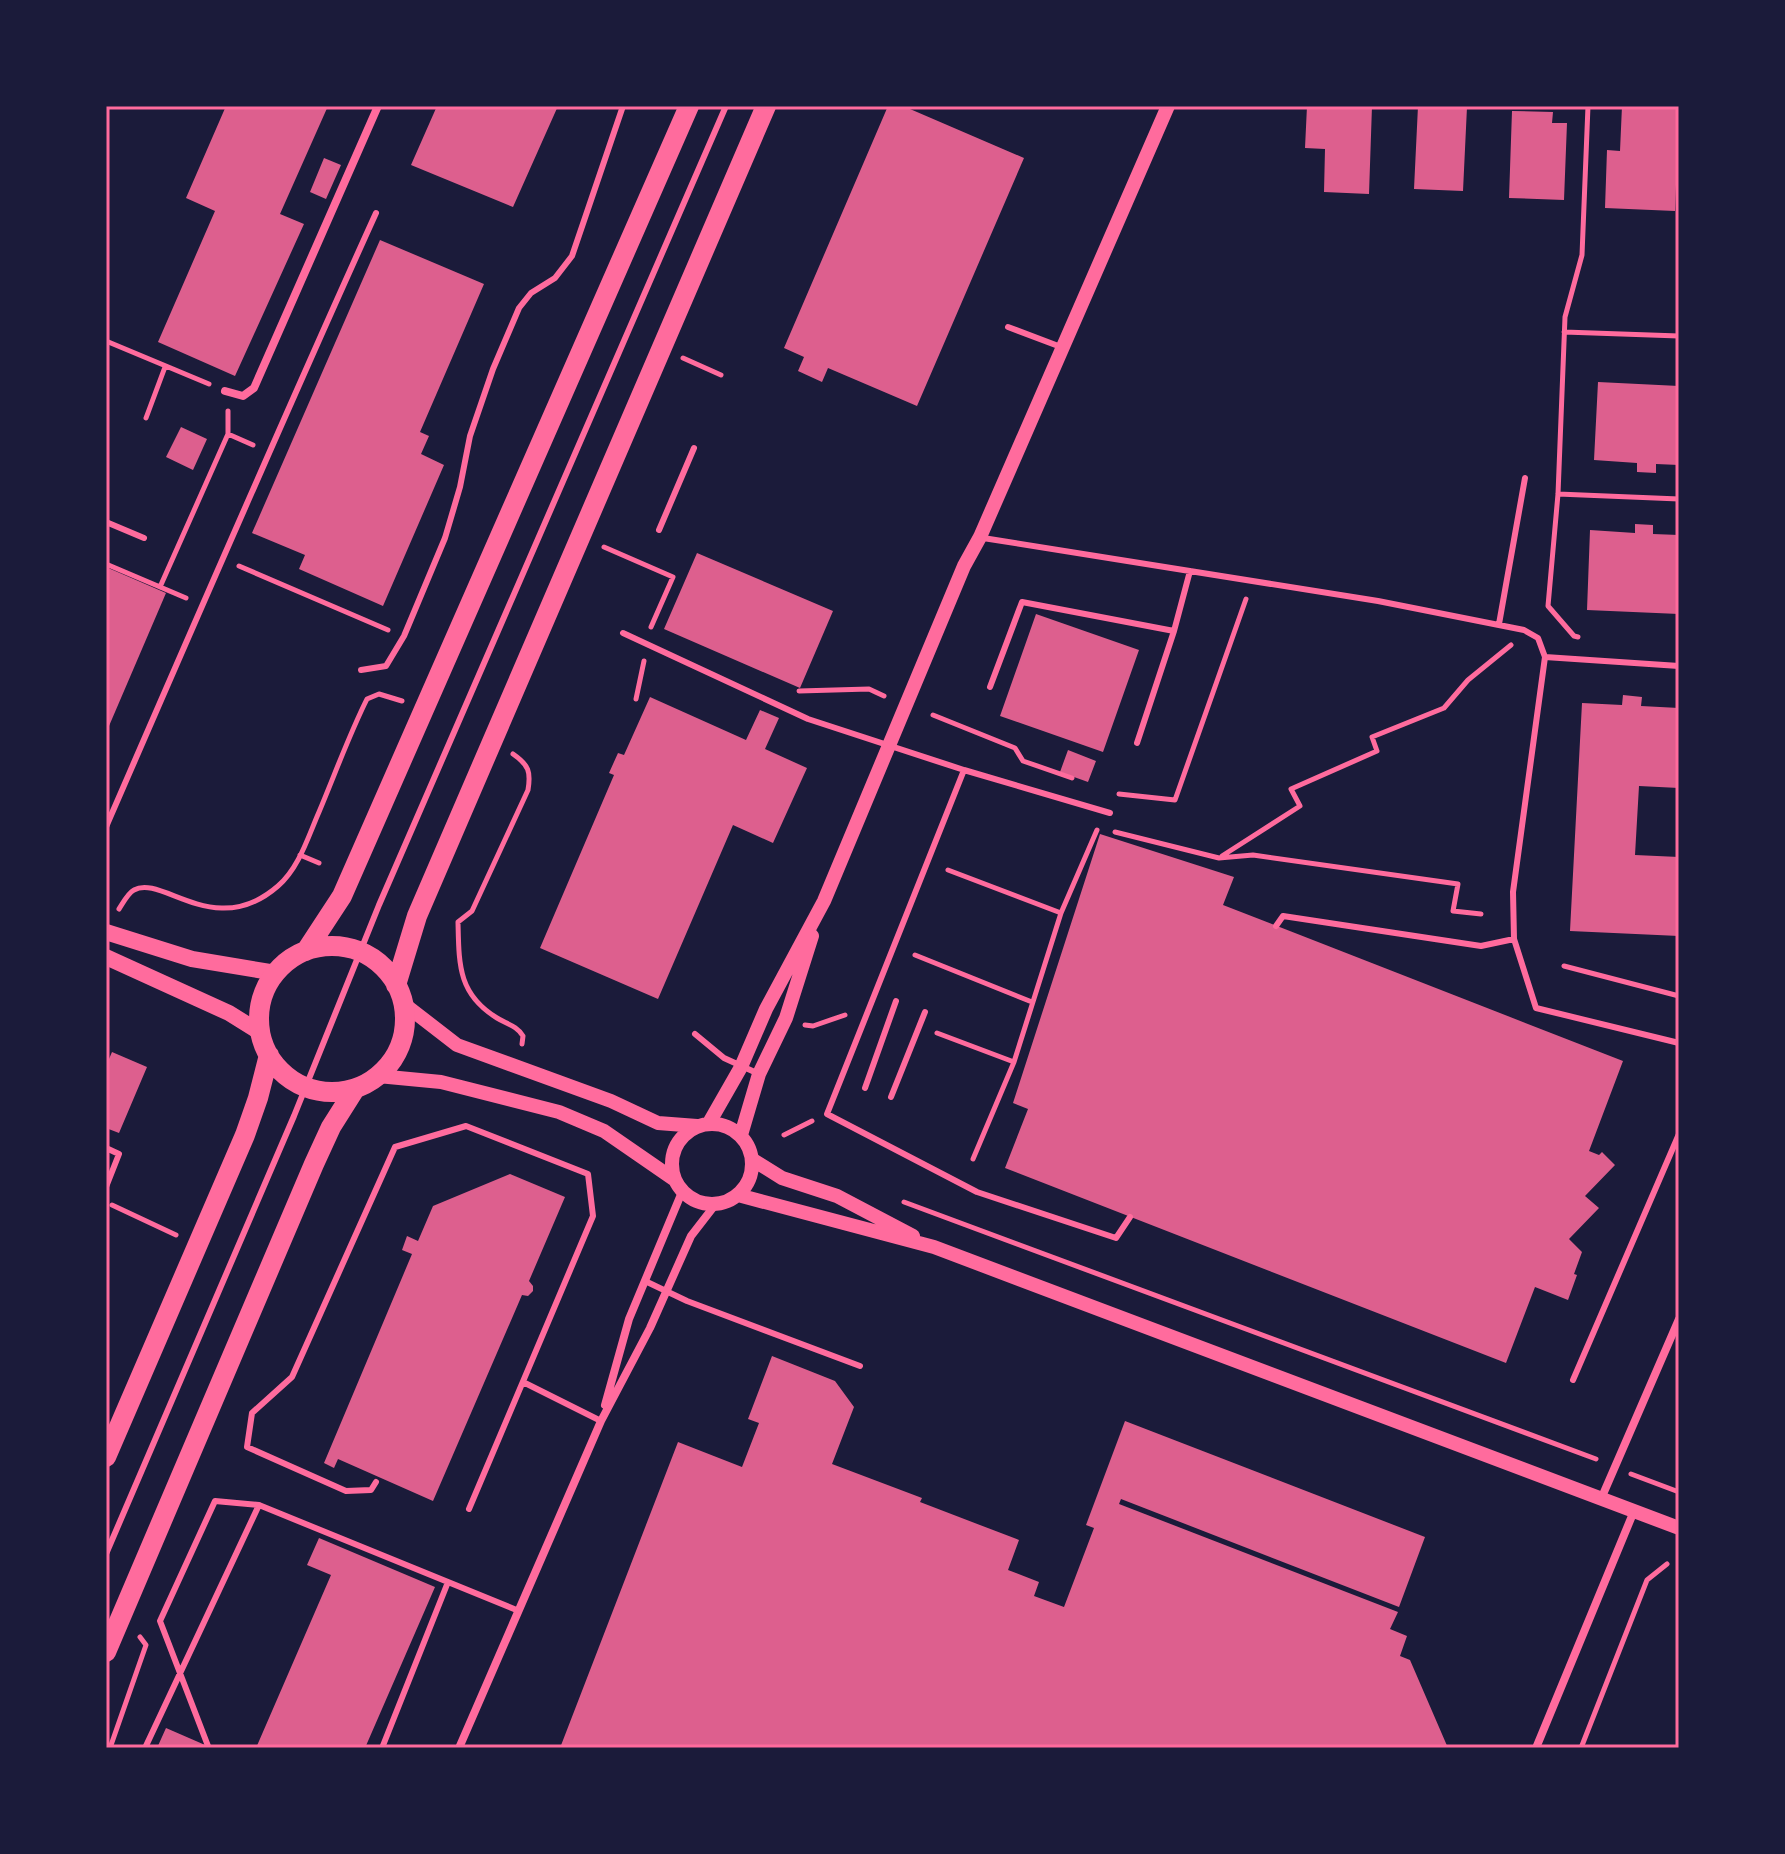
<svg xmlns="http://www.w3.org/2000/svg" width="1785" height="1854" font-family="Raleway,sans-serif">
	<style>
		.building { fill: #dd5f8e }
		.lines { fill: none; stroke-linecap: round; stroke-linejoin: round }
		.path { stroke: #ff6b9d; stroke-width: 5 }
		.service { stroke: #ff6b9d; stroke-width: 6 }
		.minor { stroke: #ff6b9d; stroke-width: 8 }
		.tertiary { stroke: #ff6b9d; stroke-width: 14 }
		.secondary { stroke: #ff6b9d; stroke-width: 16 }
		.primary { stroke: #ff6b9d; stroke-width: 20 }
		.neatline { fill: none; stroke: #ff6b9d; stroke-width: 3 }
	</style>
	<rect width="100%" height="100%" fill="#1b1b3a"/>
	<path class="building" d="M226,106H328L280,214L304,224L235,376L158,342L215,211L186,198Z
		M437,106H558L513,207L411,165Z
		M888,106H903L1024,158L917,406L828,368L822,382L798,371L804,357L784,348Z
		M1307,106H1372L1369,194L1324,192L1325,149L1305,148Z
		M1418,106L1467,107L1463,191L1414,189Z
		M1622,106H1679L1675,211L1605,208L1607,150L1620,151Z
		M1512,111L1553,112L1552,123H1567L1564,200L1509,198Z
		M324,158L341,165L326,199L310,192Z
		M380,240L484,284L420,432L429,436L421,454L444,465L383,606L299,569L305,555L252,533Z
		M1598,382L1679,386V465L1656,464V473L1637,472V463L1594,460Z
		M181,427L207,439L193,470L166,457Z
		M1635,524L1653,525V534L1679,535V614L1587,610L1590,530L1635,533Z
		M697,553L833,611L800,688L664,629Z
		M106,567L166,593L106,733Z
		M1036,614L1139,650L1103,752L1000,716Z
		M1623,695L1642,697L1641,706L1679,708V788L1639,786L1635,855L1679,857V936L1570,931L1582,703L1622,705Z
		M650,697L746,740L760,710L779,718L765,749L807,768L773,843L733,825L658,999L540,948L614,775L609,773L618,753L624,755Z
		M1068,750L1096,761L1088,782L1060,772Z
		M1100,834L1234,877L1223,905L1623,1061L1589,1151L1599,1155L1602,1152L1615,1165L1585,1196L1599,1208L1569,1239L1582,1252L1574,1274L1577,1275L1568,1300L1535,1287L1506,1363L1005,1168L1028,1109L1013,1103Z
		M112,1052L147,1067L119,1133L106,1128V1066Z
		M510,1174L565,1197L529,1281L533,1286V1291L528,1296L522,1295L433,1501L338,1459L334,1468L324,1463L412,1254L402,1250L407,1236L418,1241L433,1206Z
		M772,1356L835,1381L854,1407L832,1464L922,1498L920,1502L1019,1540L1008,1570L1039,1582L1034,1596L1064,1607L1094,1528L1086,1525L1125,1421L1425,1537L1399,1607L1121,1499L1119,1504L1398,1612L1390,1629L1407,1636L1400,1656L1410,1660L1448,1748H560L678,1442L742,1467L759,1423L748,1419Z
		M319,1538L435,1587L365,1748H256L331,1575L307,1565Z
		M166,1728L212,1748H157Z"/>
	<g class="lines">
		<path class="path" d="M1564,332L1679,336
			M106,341L209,384
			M683,358L721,375
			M146,418L165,367
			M228,434L253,445
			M1558,494L1679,499
			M604,547L673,577L651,627
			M106,564L186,598
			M239,566L388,630
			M160,587L228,434V411
			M1578,637L1574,636L1548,606L1558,494L1565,317L1582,255L1588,106
			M799,691L869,689L884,696
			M636,699L644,661
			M933,715L1015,748L1023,761L1072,778
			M513,754C529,765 531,772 528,790L472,911L458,922C459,965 458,994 497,1018C507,1024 517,1026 523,1036L522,1044
			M1119,794L1175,800L1246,599
			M1115,832L1219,858L1253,855L1458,884L1453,911L1481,914
			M300,855L319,863
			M1222,856L1300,806L1291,789L1377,751L1372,737L1444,708L1468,680L1511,645
			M948,870L1061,913
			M119,909C123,903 128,893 134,890C162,874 215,941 278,886C299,868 308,837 319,812C335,774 349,735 367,699L379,694L402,701
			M915,955L1032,1002
			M1564,966L1679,996
			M805,1025L813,1026L845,1015
			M937,1033L1014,1062
			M784,1135L812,1121
			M973,1159L1014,1062L1061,913L1097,830
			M904,1202L1596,1459
			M112,1205L176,1235
			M1631,1474L1679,1492
			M110,1748L146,1645L140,1637
			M1581,1748L1647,1580L1667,1564"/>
		<path class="service" d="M1008,327L1061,347
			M106,522L144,538
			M659,530L694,448
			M983,538L1378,601L1524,630L1538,638L1545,657L1679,666
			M1499,624L1525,478
			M623,633L808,719L964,770L1110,813
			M1545,657L1513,892L1514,939L1536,1008L1679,1043
			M361,670L386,666L404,636L445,538L460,487L470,436L493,369L519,308L531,293L555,278L572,256L623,106
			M990,687L1022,602L1174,631
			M1137,743L1174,631L1190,571
			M964,770L827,1114L977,1192L1116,1238L1130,1217
			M106,827C195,622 284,416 376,213
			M1276,926L1283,916L1481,946L1514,939
			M695,1034L724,1058L759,1074
			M865,1088L896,1001
			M891,1097L925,1012
			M106,1148L119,1154L106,1187
			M645,1281L687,1301L860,1366
			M1573,1380L1679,1134
			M523,1382L601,1421
			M376,1482L371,1490L346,1491L247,1447L252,1413L292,1377L395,1147L466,1126L588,1174L593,1216L469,1509
			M106,1554L294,1116L379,905L726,106
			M208,1746L160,1621L215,1501L259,1505
			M145,1748L259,1505L519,1611
			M382,1748L448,1582"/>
		<path class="minor" d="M225,391L243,396L254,388L378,106
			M605,1405L629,1319L682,1192
			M1601,1499L1679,1319
			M459,1748L601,1421L650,1328L691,1236L715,1205
			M1536,1748L1634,1511"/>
		<path class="tertiary" d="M404,1004L457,1045L611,1101L658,1123L697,1126
			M378,1076L441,1082L559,1112L604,1131L675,1180
			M709,1123L741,1067L766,1009L824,901L964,566L980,537L1168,106
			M672 1164a40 40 0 1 1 80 0a40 40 0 1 1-80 0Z
			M741,1135L759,1074L786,1018L812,936
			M753,1160L782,1178L837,1196L913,1236
			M738,1195L934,1247L1679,1528"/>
		<path class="secondary" d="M106,932L192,959L276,973
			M106,957L229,1013L261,1033"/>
		<path class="primary" d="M259 1019a73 73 0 1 1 146 0a73 73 0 1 1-146 0Z
			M306,951L342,896L689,106
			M396,985L417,916L766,106
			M106,1457L245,1135L258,1098L269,1055
			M106,1652L314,1164L331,1127L355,1089"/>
	</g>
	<rect width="1785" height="1854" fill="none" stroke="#1b1b3a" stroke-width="216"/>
	<rect x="108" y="108" width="1569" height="1638" class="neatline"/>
</svg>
